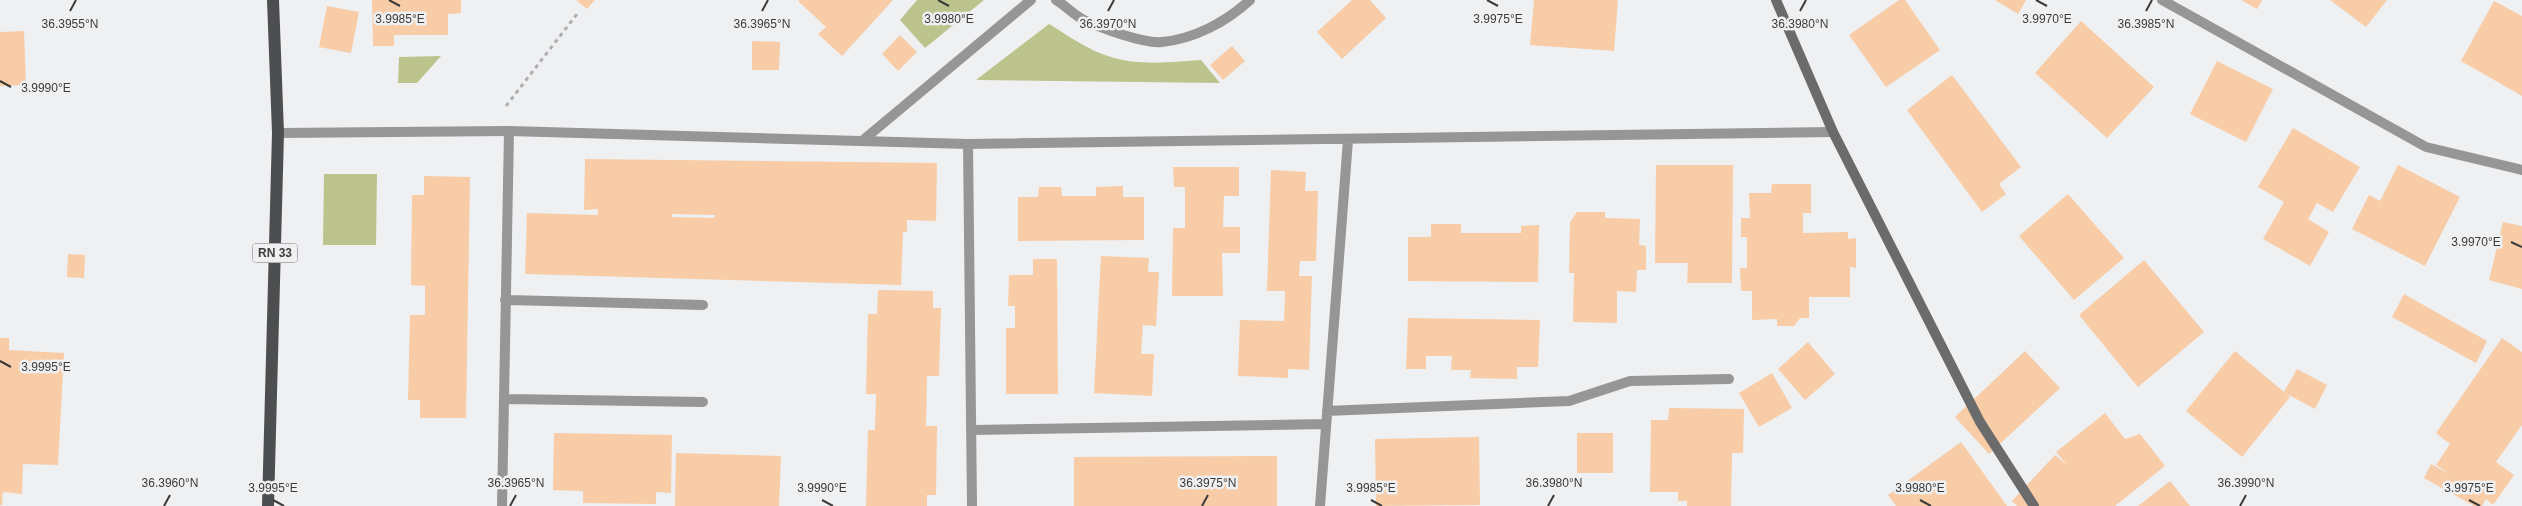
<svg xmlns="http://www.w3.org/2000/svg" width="2522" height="506" font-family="Helvetica,sans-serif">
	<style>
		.green { fill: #bdc38c }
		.building { fill: #f7cca7; fill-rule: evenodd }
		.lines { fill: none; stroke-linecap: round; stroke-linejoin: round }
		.path { stroke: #aeafb0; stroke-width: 3; stroke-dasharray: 4 4; stroke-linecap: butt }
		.lane { stroke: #969697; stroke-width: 10 }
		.street { stroke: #969697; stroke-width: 10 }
		.secondary { stroke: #6b6b6c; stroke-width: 10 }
		.primary { stroke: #4d4e4f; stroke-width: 12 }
		.ticks { fill: none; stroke: #3b3b3b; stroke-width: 2 }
		.labels { text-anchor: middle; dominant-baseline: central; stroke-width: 5; stroke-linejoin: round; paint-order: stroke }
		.shield { fill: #eff0f2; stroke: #717172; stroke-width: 1 }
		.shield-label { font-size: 12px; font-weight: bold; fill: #3b3b3b }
		.ticks-label { font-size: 12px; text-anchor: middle; fill: #3b3b3b; stroke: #eff0f2; stroke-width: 5; stroke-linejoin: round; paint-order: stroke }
	</style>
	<rect width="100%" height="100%" fill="#eff0f2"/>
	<path class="green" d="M917,0H984L925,48L900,20Z
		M1049,24C1069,36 1089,51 1111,57C1140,66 1171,62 1201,60L1220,83L976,80Z
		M441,56L417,83H398L399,57Z
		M324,174H377L376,245H323Z"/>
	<path class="building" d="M372,0H461V13L448,14V35H394V46H373Z
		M576,0H595L587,9Z
		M800,0H893L842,56L818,34L826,27L798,1Z
		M1352,0H1370L1386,18L1342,59L1317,32Z
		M1534,0H1618L1614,51L1530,45Z
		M1899,0H1905L1940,50L1886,87L1849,35Z
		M1995,0H2026L2018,14Z
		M2241,0H2262L2257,9Z
		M2330,0H2387L2366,27Z
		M2494,1L2522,16V96L2461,61Z
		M327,6L359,12L351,53L319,47Z
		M2081,21L2154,87L2107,138L2035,73Z
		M24,31L26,85L0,86V32Z
		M900,35L917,52L898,71L882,54Z
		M752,41L780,42L779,70H752Z
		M1232,46L1245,61L1223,80L1210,65Z
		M2217,61L2273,89L2246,142L2190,114Z
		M1952,75L2021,167L1999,184L2006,194L1982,212L1907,110Z
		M2293,128L2360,167L2333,212L2317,203L2308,219L2329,232L2310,266L2263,239L2284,202L2258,187Z
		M585,159L937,163L936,221L907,220V232H903L901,285L525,274L527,213L598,215V209L584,210ZM672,214L715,215L714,218L672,217Z
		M1656,165H1733L1732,283H1687L1688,263H1655Z
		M2398,165L2460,197L2425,266L2352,229L2369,195L2380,201Z
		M1173,167H1239V196H1224L1223,227H1240V253H1222L1223,296H1172L1173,228H1185V187H1174Z
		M1271,170L1306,172L1305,191H1318L1316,261H1300L1299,276H1312L1309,370L1288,369V378L1238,376L1240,320L1284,321L1285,291H1267Z
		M424,176L470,177L466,418H420V400H408L410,315H425V286L411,285L412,195H424Z
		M1772,184H1811V213H1803V233L1848,232V239L1856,238V268L1850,267V297H1809V318H1800L1794,326H1777V319L1752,320V291H1741L1740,268H1747V237H1741V218H1750L1749,193H1771Z
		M1123,186V197H1144V240L1018,241V197H1038L1039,187H1061L1062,196H1096V187Z
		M2068,194L2124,258L2074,300L2019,236Z
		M1577,212H1605V218L1640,219L1639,245L1646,246V270H1637L1636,292L1617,291V323L1573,322L1574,273H1569L1570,222Z
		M2503,222L2522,226V289L2489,280Z
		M1431,224H1461V233H1521V226L1539,225L1538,282L1408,281V237H1431Z
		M68,254L85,255L84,278L67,277Z
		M1101,256L1149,258L1148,272H1159L1156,326L1143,325L1141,354H1154L1152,396L1094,393Z
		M1033,259H1057L1058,394H1006V328H1015V306H1008L1009,275H1033Z
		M2144,260L2204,332L2138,387L2079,315Z
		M878,290L933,291V308H941L939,376H927L926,426H937L936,495H927V506H866L868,430H875L876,394H866L868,314H877Z
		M2404,294L2487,341L2476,363L2392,317Z
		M1408,318L1540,320L1538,367H1517V379L1470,378L1471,370H1451L1452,356H1426V369H1406Z
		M0,338H9V350L64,353L58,465L23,464L22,494L3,492L2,505H0Z
		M2502,338L2522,352V425L2496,462L2514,475L2493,505L2486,499L2482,506H2474L2424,478L2431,464L2451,475L2436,465L2450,444L2436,433Z
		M1808,342L1835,374L1805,400L1778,369Z
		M2025,351L2060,388L1989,454L1955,417Z
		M2235,351L2284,392L2297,369L2327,385L2315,409L2285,393L2290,397L2242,457L2186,411Z
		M1772,373L1792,408L1759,427L1739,393Z
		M1669,408L1744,409L1743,453H1732L1731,506H1687V501H1678V492H1650L1651,420H1668Z
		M2105,413L2125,439L2140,434L2165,466L2115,506H2017L2012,501L2055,455L2067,465L2056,452Z
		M554,433L672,435L671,493L656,492V504L583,503V491L553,490Z
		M1577,433H1613V473H1577Z
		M1479,437L1480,505L1376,506L1375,439Z
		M1961,442L2007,506H1896L1888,495Z
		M676,453L781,456L779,506H675Z
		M1277,456V506H1074V457Z
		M2170,481L2190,506H2138Z"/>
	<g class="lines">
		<path class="path" d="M506,106L577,14"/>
		<path class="lane" d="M1056,0C1066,6 1074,15 1084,20C1101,28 1144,44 1162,42C1194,39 1226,22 1250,0
			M2162,0L2426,147L2522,170
			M862,141L1031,0
			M505,300L703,305
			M504,399L703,402
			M502,506L509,131"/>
		<path class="street" d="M278,133L509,131L968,144L1833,132
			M968,144L972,506
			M1327,411L1569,401L1630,381L1729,379
			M971,430L1326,424
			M1320,506L1348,140"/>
		<path class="secondary" d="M1776,0L1833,132L1980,422L2034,506"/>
		<path class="primary" d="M268,506L278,133L273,0"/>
	</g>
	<path class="ticks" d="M389,0L400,6M938,0L949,6M1487,0L1498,6M2036,0L2047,6M70,11L76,0M762,11L768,0M1108,11L1114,0M1800,11L1806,0M2146,11L2152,0M0,81L11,87M2511,242L2522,247M0,361L11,367M273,500L284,506M822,500L833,506M1371,500L1382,506M1920,500L1931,506M2469,500L2480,506M164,506L170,495M510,506L516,495M1202,506L1208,495M1548,506L1554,495M2240,506L2246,495"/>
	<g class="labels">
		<rect class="shield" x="252.5" y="243.5" width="45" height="19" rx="4"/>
		<g class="shield-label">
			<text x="275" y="253">RN 33</text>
		</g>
	</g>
	<g class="ticks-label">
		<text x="400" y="23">3.9985°E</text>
		<text x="949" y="23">3.9980°E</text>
		<text x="1498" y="23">3.9975°E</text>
		<text x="2047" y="23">3.9970°E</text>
		<text x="70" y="28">36.3955°N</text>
		<text x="762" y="28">36.3965°N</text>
		<text x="1108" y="28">36.3970°N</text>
		<text x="1800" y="28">36.3980°N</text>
		<text x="2146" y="28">36.3985°N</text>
		<text x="46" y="92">3.9990°E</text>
		<text x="2476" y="246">3.9970°E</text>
		<text x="46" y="371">3.9995°E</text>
		<text x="170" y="487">36.3960°N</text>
		<text x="516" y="487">36.3965°N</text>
		<text x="1208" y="487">36.3975°N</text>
		<text x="1554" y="487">36.3980°N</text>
		<text x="2246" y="487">36.3990°N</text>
		<text x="273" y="492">3.9995°E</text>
		<text x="822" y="492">3.9990°E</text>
		<text x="1371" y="492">3.9985°E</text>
		<text x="1920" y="492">3.9980°E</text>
		<text x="2469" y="492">3.9975°E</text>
	</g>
</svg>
